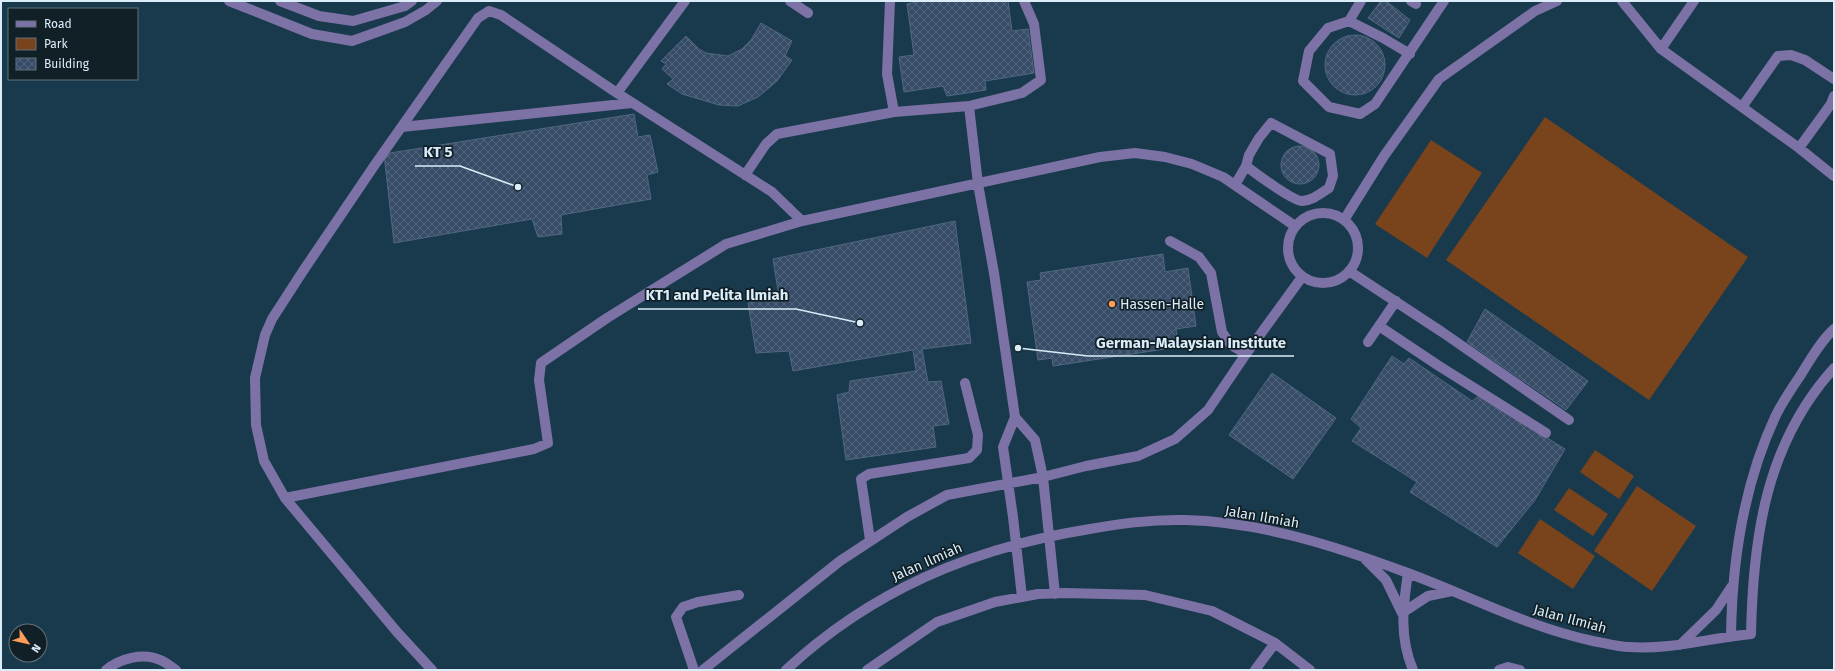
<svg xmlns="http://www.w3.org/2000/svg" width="1835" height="671" font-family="'Fira Sans',sans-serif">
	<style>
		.green { fill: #79431c }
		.building { fill: url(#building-cross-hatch); stroke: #516781 }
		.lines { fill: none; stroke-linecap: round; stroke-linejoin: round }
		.minor { stroke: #7d72a5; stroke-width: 10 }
		.poi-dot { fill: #fe9c58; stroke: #111f27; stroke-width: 1.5 }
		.labels { text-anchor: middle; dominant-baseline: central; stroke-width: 3.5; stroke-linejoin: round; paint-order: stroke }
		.poi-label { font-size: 14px; fill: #daedf8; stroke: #111f27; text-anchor: start }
		.street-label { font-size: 14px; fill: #daedf8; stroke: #111f27 }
		.leader { fill: none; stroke: #daedf8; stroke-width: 1.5 }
		.callout-dot { fill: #daedf8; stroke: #111f27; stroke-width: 1.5 }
		.callout-label { font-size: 15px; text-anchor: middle; font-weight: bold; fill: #daedf8; stroke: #111f27; stroke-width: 3.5; stroke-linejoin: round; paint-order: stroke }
	</style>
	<defs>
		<pattern id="building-cross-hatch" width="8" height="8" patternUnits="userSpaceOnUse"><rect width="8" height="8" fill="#374c66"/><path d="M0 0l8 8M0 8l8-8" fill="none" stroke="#53667d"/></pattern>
	</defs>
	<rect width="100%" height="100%" fill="#183a4c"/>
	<path class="green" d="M1545,117L1748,257L1649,400L1446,260Z
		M1431,140L1482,173L1427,258L1375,224Z
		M1595,450L1634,476L1619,499L1580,472Z
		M1637,486L1696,526L1652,591L1594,551Z
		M1569,488L1608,514L1593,536L1554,510Z
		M1540,519L1595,556L1573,589L1518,553Z"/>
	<path class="building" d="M921,1H1008L1012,31L1028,29L1034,73L985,81L986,90L947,96L943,86L904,92L899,57L914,55L907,4Z
		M1381,1H1386L1410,20L1399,38L1368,18Z
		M761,23L792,41L785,56L792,60L777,81L758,97L738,106L719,105L682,94L667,84L673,79L662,69L666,64L661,61L686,36L699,49L706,53L728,56L742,49L751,40Z
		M1325 65a30 30 0 1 1 60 0a30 30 0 1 1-60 0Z
		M634,114L638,137L650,135L658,172L647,175L651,199L561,215L562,234L538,237L532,219L394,243L384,154Z
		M1281 165a19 19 0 1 1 38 0a19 19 0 1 1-38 0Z
		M955,221L971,343L922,349L928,382L941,381L949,424L933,426L936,447L846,460L837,395L849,392L850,381L916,371L913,350L793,371L789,351L756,353L748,303L779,297L773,259Z
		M1163,254L1165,272L1188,268L1196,326L1176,329L1178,347L1053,366L1052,358L1038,360L1027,282L1041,280L1040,273Z
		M1485,309L1588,381L1566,410L1467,342Z
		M1392,356L1404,364L1409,358L1472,401L1479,396L1565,449L1535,500L1497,547L1410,492L1417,482L1352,441L1361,428L1351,419Z
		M1272,373L1336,418L1293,479L1229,435Z"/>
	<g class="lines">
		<path class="minor" d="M229,1L312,34L352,41L405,22L426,10L437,1
			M280,1L319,16L353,21L405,6L412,1
			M790,1L808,13
			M890,1L887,74L894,112
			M1411,1L1416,4
			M1622,1L1661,49L1799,148L1834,176
			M1349,21L1361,1
			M1661,49L1694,1
			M1410,54L1383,38L1349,21L1328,28L1309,51L1303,81L1329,107L1360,114L1375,104L1444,1
			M617,93L685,1
			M969,106L978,184L994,273L1015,417L1003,447L1013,517L1022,597
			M1742,107L1778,56L1791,55L1805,60L1834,79
			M402,127L632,103
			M1799,148L1831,104L1834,96
			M745,175L766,144L777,134L894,112L969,106L1022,93L1041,80L1034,24L1024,1
			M1235,185L1246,166L1249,155L1259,138L1271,123L1330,154L1333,176L1329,188C1320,194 1313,200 1302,201C1293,201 1255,173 1246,166
			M1288 248a35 35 0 1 1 70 0a35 35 0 1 1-70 0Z
			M1344,220L1384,156L1439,79L1535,11L1557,1
			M1170,241L1199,257L1211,273L1222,332L1231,345L1246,354
			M1349,271L1442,332L1569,420
			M1379,326L1439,366L1546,433
			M1368,342L1396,301
			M1015,417L1035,440L1043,477L1055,594
			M285,498L534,449L548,443L539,380L541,363L607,318L726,244L802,221
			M870,540L861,479L869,474L969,458L977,450L978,435L965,383
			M1365,559L1386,580L1402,613
			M1408,573C1403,606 1399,637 1413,670
			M1402,613L1428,596L1452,591
			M1731,636C1732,562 1744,483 1776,415C1783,401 1792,388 1800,376C1810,360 1820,342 1834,329
			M1680,645L1716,610L1732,586
			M106,670C119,659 143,652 160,660C166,662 171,667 176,670
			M432,670L397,632L285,498L264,461L256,425L255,378L265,335L272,319L303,271L374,166L478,18L489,11L501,15L617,93L772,192L802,221L1100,157L1135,153L1165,157L1192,164L1223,177L1295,226
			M694,670L676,617L683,607L698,602L739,595
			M703,670L840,561L907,517L947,495L1043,477L1086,466L1138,456L1175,439L1208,410L1246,354L1302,277
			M786,670C871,591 970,549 1084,530C1118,524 1151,519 1186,520C1261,522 1335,546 1405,572C1468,595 1527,627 1593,641C1605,643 1617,647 1629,647C1670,650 1710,638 1751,634C1753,537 1766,443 1834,368
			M867,670L937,622L995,602L1038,594L1065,593L1145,595L1212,611L1275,643L1310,670
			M1255,670L1275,643
			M1499,670L1508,667L1520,670"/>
	</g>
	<circle class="poi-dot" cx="1112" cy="304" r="4"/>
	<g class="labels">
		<g class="poi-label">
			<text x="1120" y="304">Hassen-Halle</text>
		</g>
		<g class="street-label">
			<text transform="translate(1262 517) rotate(10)">Jalan Ilmiah</text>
			<text transform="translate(927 562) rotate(-24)">Jalan Ilmiah</text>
			<text transform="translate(1570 619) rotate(15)">Jalan Ilmiah</text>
		</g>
	</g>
	<path class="leader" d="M518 187L460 166H415M860 323L796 309H638M1018 348L1088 356H1294"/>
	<g class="callout-dot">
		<circle cx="518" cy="187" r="4"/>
		<circle cx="860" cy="323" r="4"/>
		<circle cx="1018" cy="348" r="4"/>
	</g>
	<g class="callout-label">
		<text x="438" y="157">KT 5</text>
		<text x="717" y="300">KT1 and Pelita Ilmiah</text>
		<text x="1191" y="348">German-Malaysian Institute</text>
	</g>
	<rect width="1835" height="671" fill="none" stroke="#daedf8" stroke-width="4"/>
	<rect x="8" y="8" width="130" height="72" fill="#111f27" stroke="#61717b"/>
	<rect x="16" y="21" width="20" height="6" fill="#7d72a5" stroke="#61717b"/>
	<text x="44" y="28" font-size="12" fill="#daedf8">Road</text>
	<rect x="16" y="38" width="20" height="12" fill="#79431c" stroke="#61717b"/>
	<text x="44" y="48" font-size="12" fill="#daedf8">Park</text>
	<rect x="16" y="58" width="20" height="12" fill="url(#building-cross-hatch)" stroke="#61717b"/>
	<text x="44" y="68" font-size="12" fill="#daedf8">Building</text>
	<g transform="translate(28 643) rotate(124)"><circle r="19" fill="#111f27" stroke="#61717b"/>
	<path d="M0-3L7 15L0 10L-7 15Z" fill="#fe9c58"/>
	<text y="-6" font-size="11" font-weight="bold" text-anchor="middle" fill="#daedf8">N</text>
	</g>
</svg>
